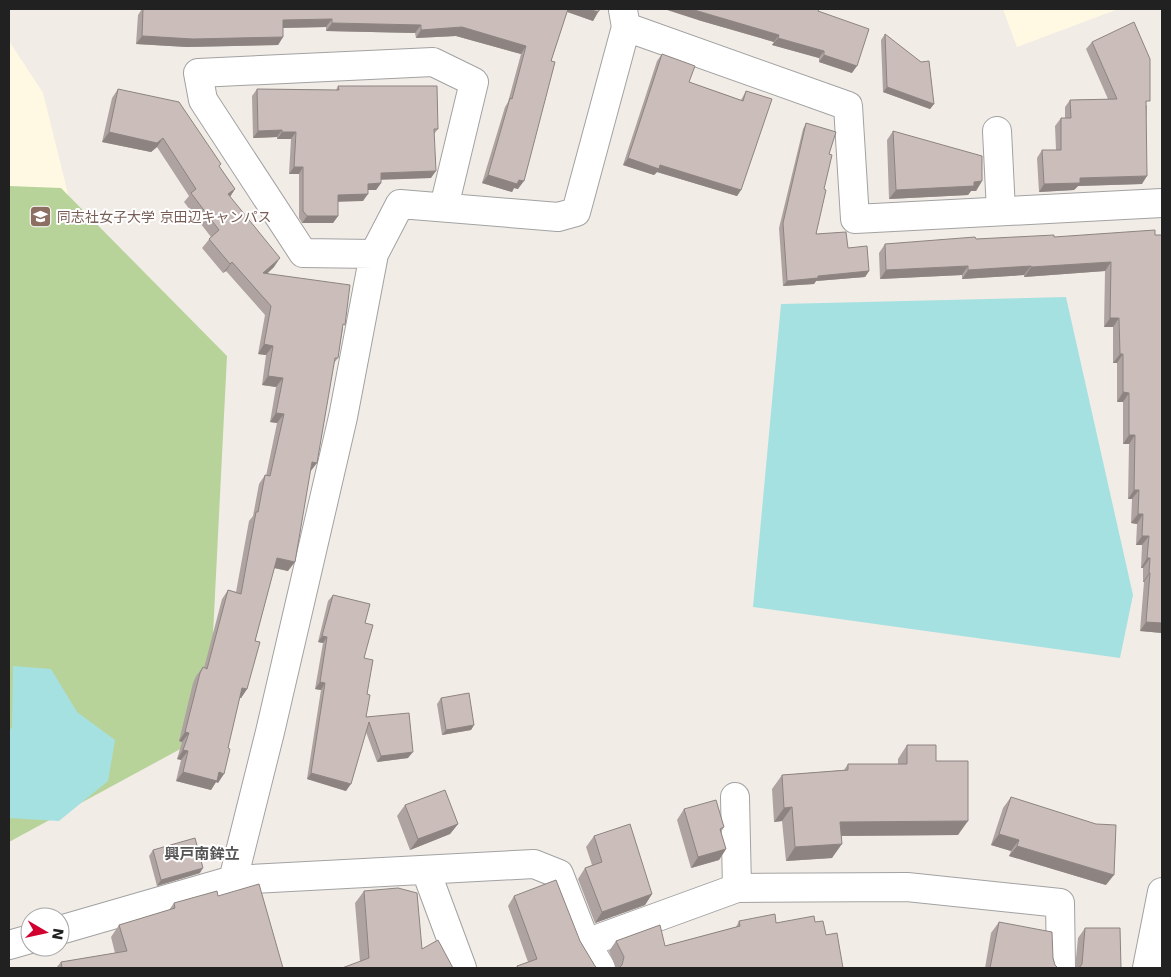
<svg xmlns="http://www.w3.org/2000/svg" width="1171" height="977" font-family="'DejaVu Sans','Noto Sans JP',sans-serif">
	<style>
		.education { fill: #fff9e3 }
		.forest { fill: #b7d39a }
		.water { fill: #a6e1e1 }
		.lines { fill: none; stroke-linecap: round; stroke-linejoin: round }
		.street-casing { stroke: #a2a2a2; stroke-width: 30 }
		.street { stroke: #fff; stroke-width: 28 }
		.wall { fill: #aea3a0 }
		.shaded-wall { fill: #8d8482 }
		.building { fill: #cabdba; stroke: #8d8482 }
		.labels { text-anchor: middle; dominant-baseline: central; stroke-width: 4; stroke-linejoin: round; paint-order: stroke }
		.education-label { font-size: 14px; fill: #785e54; stroke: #fff; text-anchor: start }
		.neighbourhood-label { font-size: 15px; font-weight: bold; fill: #545454; stroke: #fff }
	</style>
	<rect width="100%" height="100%" fill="#f2ece7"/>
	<path class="education" d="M1003,9H1118L1017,47Z
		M9,41L43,93L104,340L9,377Z"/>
	<path class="forest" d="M9,186L61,188L227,356L208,734L9,842Z"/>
	<path class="water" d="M1066,297L1133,595L1120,658L753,607L781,304Z
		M13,666L51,669L77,712L115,740L108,781L59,821L9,818V730L12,728Z"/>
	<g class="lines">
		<defs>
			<path id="street" d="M623,10L626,27L848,106L855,219L1162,203
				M997,131L1001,211
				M374,254L303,253L203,100L198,73L433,62L474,82L444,207
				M735,797L737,888
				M426,871L462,968
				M233,880L270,732L343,417L374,254L400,204L558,217L576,212L626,27
				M60,930L233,880L534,864L559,874L586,943L601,968
				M586,943L737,888L907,887L1060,903L1061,968
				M9,945L30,939
				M1147,968L1162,892"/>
		</defs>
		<use href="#street" class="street-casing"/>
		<use href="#street" class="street"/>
	</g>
	<path class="wall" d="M142,9H600L593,21L567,12L551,61L518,189L514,188L512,192L482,183L505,107L508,102L521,54L456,36L416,38L415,33L326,31V27L283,28V37L278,45L187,47L136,44L138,15Z
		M818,11L852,73L819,62V58L772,45L774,42L698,20Z
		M885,34L934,104L930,109L883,92L881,40Z
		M1092,42L1147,106L1142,184L1078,186L1074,190L1039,192L1037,158L1042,150H1056L1055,126L1061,118H1065V107L1070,100L1108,99L1086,49Z
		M662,54L689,82L741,100L746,91L741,190L737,196L657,172L654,175L623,165L657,61Z
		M338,86L438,129L434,134L431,178L381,179V183L376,190H368L363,201H338V216L333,223H302L299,218V174H289L291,139H277V137L253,138L252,96L257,89L336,90Z
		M118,89L221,164L219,167L235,189L230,197L274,267L267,274L343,328L338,358L334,363L288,571L274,568L255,641L247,689L241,698H239L218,783L216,782L211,790L176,781L181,760L177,759L182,742L179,741L193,683L196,676L203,667L204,668L222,599L228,590L236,592L249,521L253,516L259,484L265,475L266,476L277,423L270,422L276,387L262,385L266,355L258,354L265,315L226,271L223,273L202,248L211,237L184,202L189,196L157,147L151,152L102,142L112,98Z
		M806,123L829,154L816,234L848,248L869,271L865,277L816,281L814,284L783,286L779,228L803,129Z
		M893,131L982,181L976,191H971L968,195L889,199L887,140Z
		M1162,235V633L1140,631L1144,582H1143V568H1141L1142,545H1136L1137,524L1131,523L1132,499H1128L1129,444H1123V402H1117V363H1113V327H1104L1105,271L1024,277V275L962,279V275L880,279L879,253L885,244L976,239L1054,237Z
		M333,595L365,623L364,658L367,694L366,717L408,758L377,762L366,732L346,791L307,779L321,690L315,689L323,643L318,642L328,601Z
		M441,698L474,725L471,730L442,735L437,704Z
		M907,745L936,761L958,835L841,836L832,858L786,861L782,821L774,822L772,789L782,775L844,770L848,764H898V759Z
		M1011,797L1106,885L1009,856L1011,851L991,845L1003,808Z
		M405,805L458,824L450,834L410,850L397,816Z
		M684,809L724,827L721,832L726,849L719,860L691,868L677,820Z
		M594,836L652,894L645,905L595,923L578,879L585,868L592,865L586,847Z
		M153,850L200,873L157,886L149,856Z
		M364,891L422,949L360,962L355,903Z
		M218,896L283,968H56L61,962L115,953L111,937L119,925L169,910L174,903Z
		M514,896L580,941L595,966L597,968H516L517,966L528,962L508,906Z
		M739,921L776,923L815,922L826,935L843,968H616L609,951L616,941L665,946L736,927Z
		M999,922L1053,958L1055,965L1058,968H985L991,933Z
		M1085,928L1121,968H1075L1078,938Z"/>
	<path class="shaded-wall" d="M566,9H588L598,12L593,21L565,11Z
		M664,9H691L779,35L774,42L698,20Z
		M332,19L326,27L277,28L283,20Z
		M332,23L421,25L415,33L326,31Z
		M462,27L526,46L521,54L456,36L416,38L421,30Z
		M142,36L283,37L278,45L187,47L136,44Z
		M778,38L824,51L819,58L772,45Z
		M824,55L857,66L852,73L819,62Z
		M887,87L934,104L930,109L883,92Z
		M282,130L277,137L253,138L258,131Z
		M109,132L163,138L157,147L151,152L102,142Z
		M282,132H296L291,139H277Z
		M628,158L660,165L741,190L737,196L657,172L654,175L623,165Z
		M294,167H303L299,174H289Z
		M436,171L431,178L376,180L381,173Z
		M488,175L519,180L524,181L518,189L514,188L512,192L482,183Z
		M1147,176L1142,184L1078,186L1074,190L1039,192L1044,184L1080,178Z
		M982,181L976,191H971L968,195L889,199L896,190Z
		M381,183L376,190H363L368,184Z
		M235,189L229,198L228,194Z
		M368,194L363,201L333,202L338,195Z
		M307,216H338L333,223H302Z
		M280,258L274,267L257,282L263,273Z
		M232,262L226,271L223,273L230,264Z
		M1111,262L1105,271L1024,277L1031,267Z
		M968,266L962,275L880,279L886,270Z
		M1031,266L1024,275L962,279L968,270Z
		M869,271L865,277L816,281L814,284L783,286L787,281L818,276Z
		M1110,318H1119L1113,327H1104Z
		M264,344L273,346L266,355L258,354Z
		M1120,354H1123L1117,363H1113Z
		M268,376L283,378L276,387L262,385Z
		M1123,392L1129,393L1123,402H1117Z
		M276,413L284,414L277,423L270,422Z
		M1129,435H1135L1129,444H1123Z
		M312,462L317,463L310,472Z
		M1134,490H1139L1132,499H1128Z
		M1138,514H1143L1137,524L1131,523Z
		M1142,536H1149L1142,545H1136Z
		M277,558L295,562L288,571L270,567Z
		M1147,558H1150L1143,568H1141Z
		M1149,573H1150L1144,582H1143Z
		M1146,622L1162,623V633L1140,631Z
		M322,636L327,637L323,643L318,642Z
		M320,682L325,683L321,690L315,689Z
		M242,688L247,689L241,698L235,697Z
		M474,725L471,730L442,735L446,730Z
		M185,732L189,733L182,742L179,741Z
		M183,750L188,751L181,760L177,759Z
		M413,752L408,758L377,762L381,756Z
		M183,772H219L224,774L218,783L216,782L211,790L176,781Z
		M311,773L351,784L346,791L307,779Z
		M792,807L782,821L774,822L784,808Z
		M968,821L958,835L830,836L840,822Z
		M458,824L450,834L410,850L418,839Z
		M999,834L1019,840L1011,851L991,845Z
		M842,844L832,858L786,861L795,847Z
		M1017,846L1114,875L1106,885L1009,856Z
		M726,849L719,860L691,868L698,857Z
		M203,868L200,873L157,886L161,880Z
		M652,894L645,905L595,923L602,912Z"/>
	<path class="building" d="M143,9H568L551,61L555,62L524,181L519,180L517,184L488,175L510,98L512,99L526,46L462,27L421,30V25L332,23V19L283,20V37L193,39L142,36Z
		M588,9H600L598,12Z
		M691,9H819L818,11L869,29L857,66L824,55V51L778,38L779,35Z
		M1134,22L1150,59V101H1146L1147,176L1080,178V183L1044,184L1042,150H1061V118H1071L1070,100L1117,99L1092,42Z
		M885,34L921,62L929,61L934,104L887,87Z
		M662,54L695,66L689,82L743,101L746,91L772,99L741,190L660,165L659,169L628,158Z
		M338,86H437L438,129H434L436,171L381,173V183L368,184V194L338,195V216H307L303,211V167H294L296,132H282V130L258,131L257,89L339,90Z
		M118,89L179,102L221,164L219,166L235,189L228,194L280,258L263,273L350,285L345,325L343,324L338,358H335L317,463L312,462L295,562L277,558L255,641L260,642L247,689L242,688L228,748L230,749L224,774L219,772L217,781L183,772L188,751L183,750L189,733L185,732L200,673L203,667L207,669L228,590L241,594L256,512H258L265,475L270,476L284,414L276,413L283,378L268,376L273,346L264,344L271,306L232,262L230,264L209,239L219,230L191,193L196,189L163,138L157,143L109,132Z
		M806,123L836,132L829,154L832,155L824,189L826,190L816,234L846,232L848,248L867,246L869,271L818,276V278L787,281L783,223Z
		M893,131L982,156V181L974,182V186L896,190Z
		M1155,230V235H1162V623L1146,622L1150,573H1149L1150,558H1147L1149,536H1142L1143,514H1138L1139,490H1134L1135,435H1129V393L1123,392V354H1120L1119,318H1110L1111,262L1031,267V266L968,270V266L886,270L885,244L975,237L976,239L1054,235V237Z
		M333,595L370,604L365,623L373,625L364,658L373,660L367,694L370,695L366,717L409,713L413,752L381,756L369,722L351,784L311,773L325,683L320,682L327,637L322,636Z
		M469,693L474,725L446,730L441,698Z
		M907,745H936V761H968V821L840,822L842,844L795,847L792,807L784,808L782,775L848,770V764H907Z
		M445,790L458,824L418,839L405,805Z
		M1011,797L1096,824L1116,825L1114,875L1017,846L1019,840L999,834Z
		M716,800L724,827L720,829L726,849L698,857L684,809Z
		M630,824L652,894L602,912L585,868L602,862L594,836Z
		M195,838L203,868L161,880L153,850Z
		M556,880L580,941L595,966L597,968H518L517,966L537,959L514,896Z
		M259,884L283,968H62L61,962L127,951L119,925L175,908L174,903L217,891L218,896Z
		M398,888L417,893L422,949L438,940L453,968H342L369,958L364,891Z
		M775,914L776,923L814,916L815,922L823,921L826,935L837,933L843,968H619L622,965L624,957L616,941L660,925L665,946L740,926L739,921Z
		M999,922L1052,932L1053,958L1055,965L1058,968H990Z
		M1085,928H1120L1121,968H1079L1082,964Z"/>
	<defs>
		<symbol id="university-square" viewBox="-11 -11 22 22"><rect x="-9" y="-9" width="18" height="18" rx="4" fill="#8d6e63" stroke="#fff"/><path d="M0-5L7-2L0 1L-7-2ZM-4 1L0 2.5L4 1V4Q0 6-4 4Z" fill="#fff"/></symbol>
	</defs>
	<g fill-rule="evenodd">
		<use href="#university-square" x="28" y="204" width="25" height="25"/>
	</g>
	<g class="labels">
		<g class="education-label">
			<text x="57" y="217">同志社女子大学 京田辺キャンパス</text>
		</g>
		<g class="neighbourhood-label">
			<text x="202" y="854">興戸南鉾立</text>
		</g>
	</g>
	<rect width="1171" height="977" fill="none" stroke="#212121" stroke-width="20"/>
	<g transform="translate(45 932) rotate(99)"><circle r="24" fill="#ffffff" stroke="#a6a6a6"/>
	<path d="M0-4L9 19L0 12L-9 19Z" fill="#d2002e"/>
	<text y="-8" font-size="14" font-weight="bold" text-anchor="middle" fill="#212121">N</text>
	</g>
</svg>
